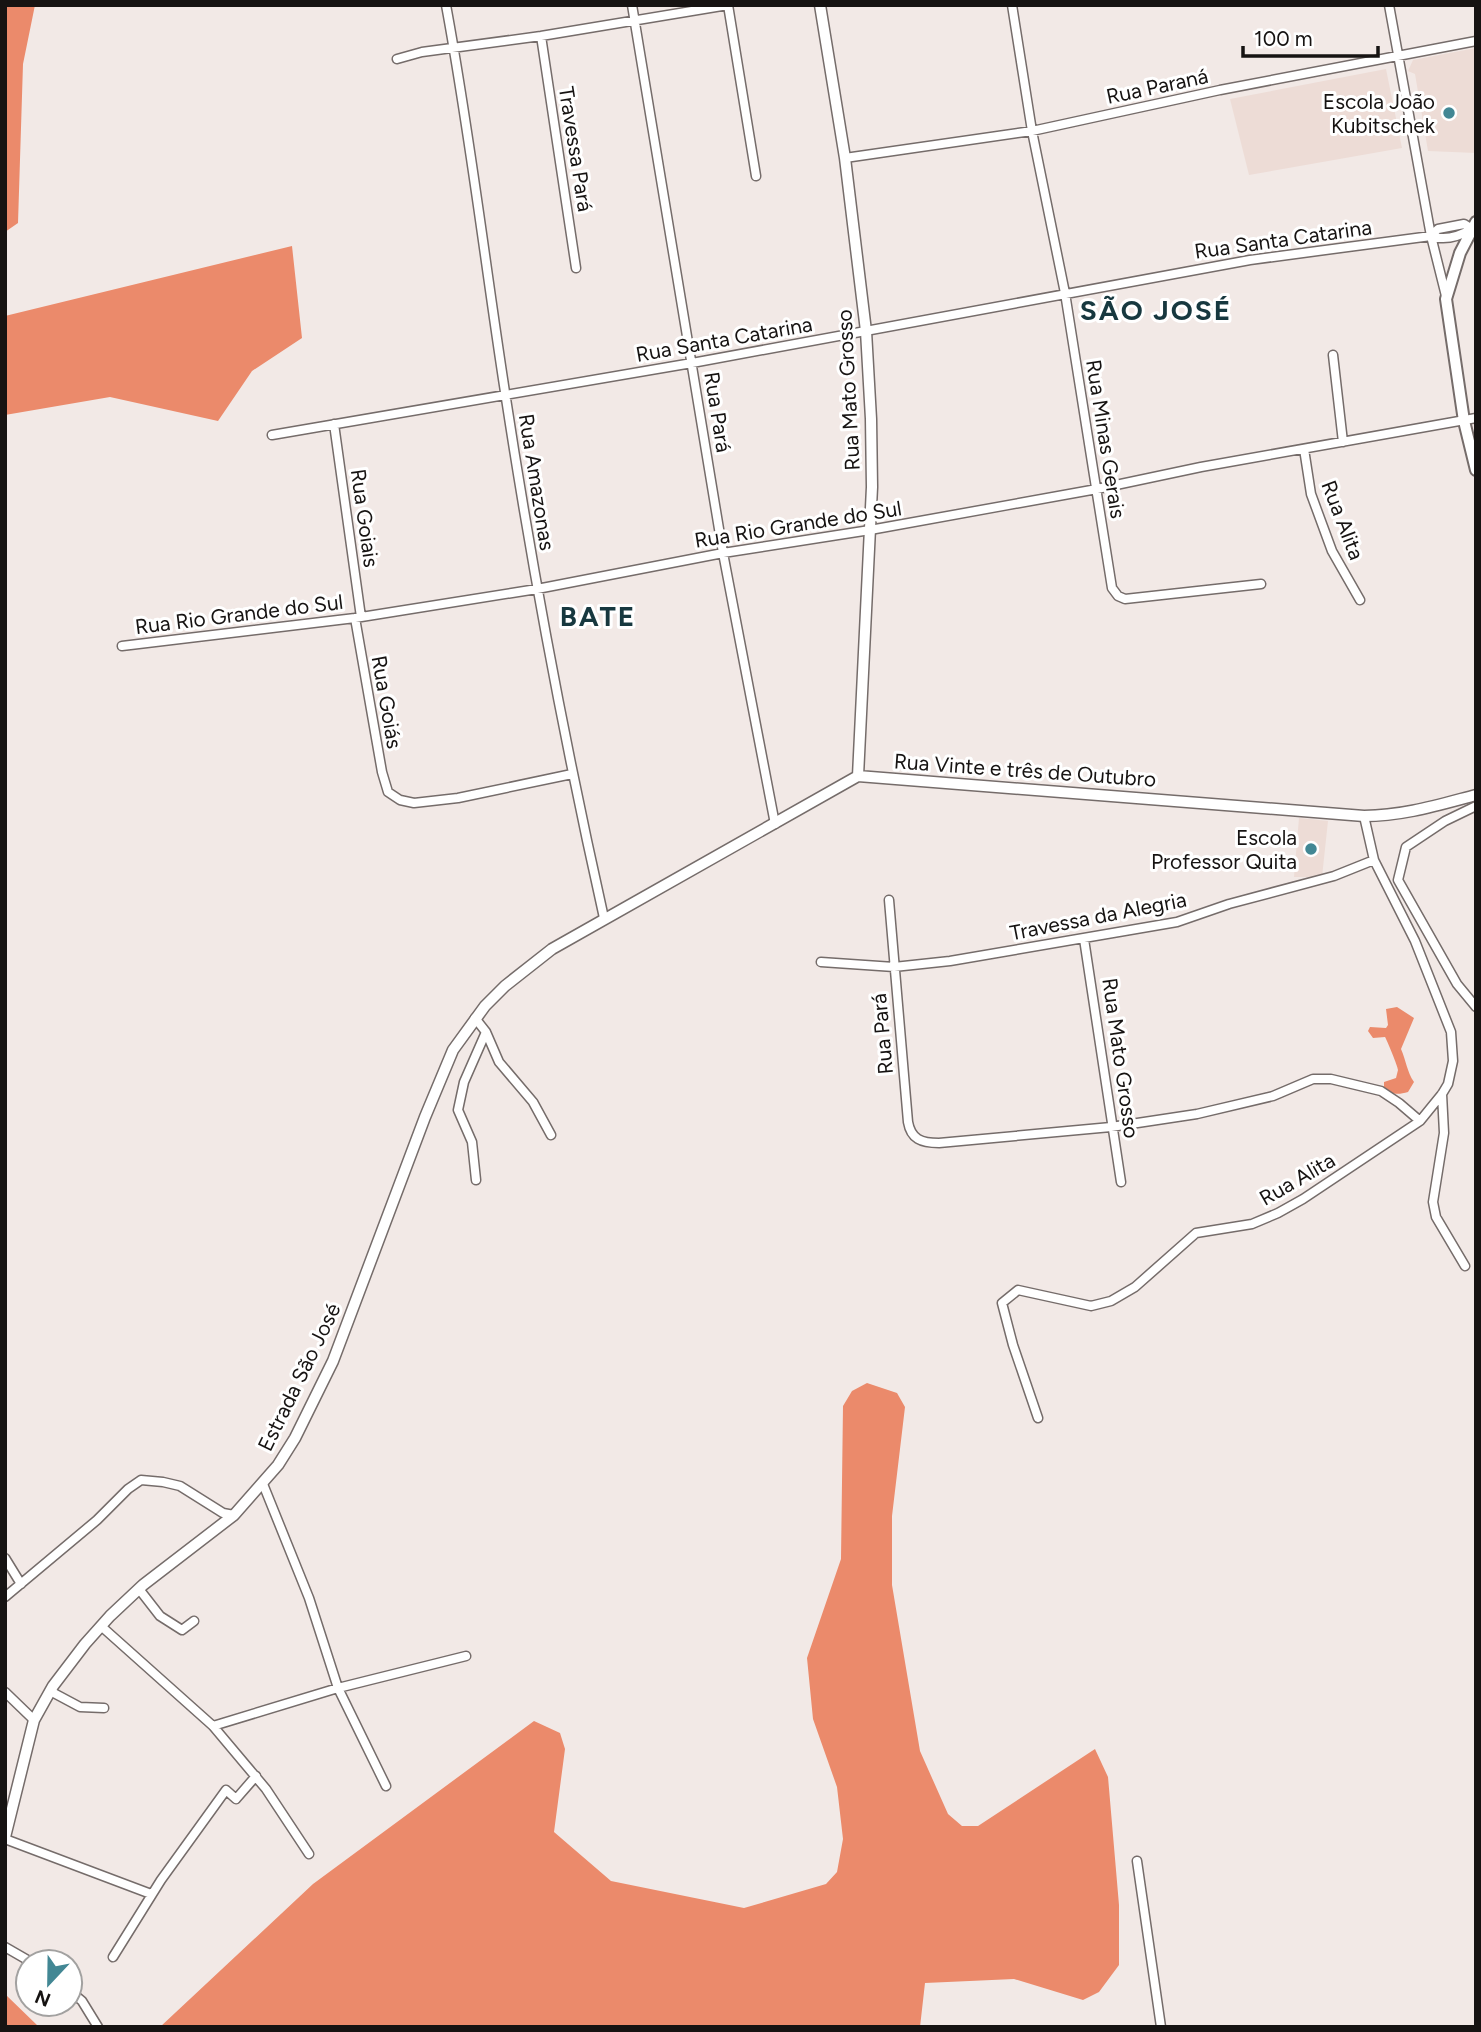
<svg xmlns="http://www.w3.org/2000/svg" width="1481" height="2032" font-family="Figtree,sans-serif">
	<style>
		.built { fill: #eddcd6 }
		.forest { fill: #eb8a6b }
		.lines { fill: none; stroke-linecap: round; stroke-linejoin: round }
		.minor-casing { stroke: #756c6a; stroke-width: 11 }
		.tertiary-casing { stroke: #756c6a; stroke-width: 13 }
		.secondary-casing { stroke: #756c6a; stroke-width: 14 }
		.minor { stroke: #fff; stroke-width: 8 }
		.tertiary { stroke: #fff; stroke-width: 10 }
		.secondary { stroke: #fff; stroke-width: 10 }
		.poi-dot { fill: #428794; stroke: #fff; stroke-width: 2.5 }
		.labels { text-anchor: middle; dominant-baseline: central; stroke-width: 6; stroke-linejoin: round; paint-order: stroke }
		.street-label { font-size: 21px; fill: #161312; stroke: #fff }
		.poi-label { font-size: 21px; fill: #161312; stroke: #fff; text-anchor: end }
		.district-label { font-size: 28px; font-weight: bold; letter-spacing: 2px; fill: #17383f; stroke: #fff }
	</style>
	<rect width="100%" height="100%" fill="#f2e9e6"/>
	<path class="built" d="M1476,48V153L1428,151L1415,74L1408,71L1413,60Z
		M1386,69L1402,148L1249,175L1230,99Z
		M1299,818L1328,821L1322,877H1294Z"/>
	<path class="forest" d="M5,5H35L23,64L18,223L5,232Z
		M292,246L302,338L252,371L218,421L110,397L5,415V316Z
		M1397,1007L1414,1018L1401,1049C1406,1060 1407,1072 1414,1082L1408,1092C1398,1095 1391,1095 1384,1087V1082L1396,1078L1398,1070C1398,1067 1387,1040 1385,1037L1373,1038L1368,1031L1370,1027L1386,1028L1388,1025L1386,1009Z
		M867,1383L897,1393L905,1407L892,1516V1585L920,1751L948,1814L962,1826H978L1095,1749L1108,1777L1119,1905V1965L1099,1992L1083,2000L1014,1979L925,1983L920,2027H160L313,1884L534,1721L560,1733L565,1749L554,1832L611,1881L744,1908L826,1884L837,1872L843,1839L837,1787L813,1719L807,1658L841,1559L843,1406L852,1391Z
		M5,1994L39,2027H5Z"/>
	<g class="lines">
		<defs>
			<path id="minor" d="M446,5C470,134 485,263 505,392C532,569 565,744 604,918
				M632,5L723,553L775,824
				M728,5L756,176
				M1012,5L1032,131L1065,293L1112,588L1118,596L1125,599L1261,584
				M1389,5L1431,236L1446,296
				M541,36L576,268
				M397,59L422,52L541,36L728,5
				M845,158L1032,131L1220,90L1476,41
				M1333,355L1343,442
				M334,424L361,617
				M272,435L692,363L1250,260L1431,236C1445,241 1460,236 1472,229L1464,224L1438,229L1431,236
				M1304,449L1311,494L1332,551L1360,600
				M355,618L382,772L388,792L400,800L414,803L458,798L572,774
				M122,646L355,618L537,589L723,553L870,530L1097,489L1201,467L1476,418
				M1476,806L1445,821L1406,847L1398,880L1457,984L1476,1007
				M889,900L908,1122C911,1139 921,1143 939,1143L1111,1127L1197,1114L1273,1096L1313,1079H1331L1381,1091L1399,1103L1420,1121
				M1084,939L1121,1182
				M821,962L894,967L950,961L1177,922L1229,904L1334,876L1374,860
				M475,1018L486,1032L464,1082L458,1110L472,1142L476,1180
				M486,1032L499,1062L533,1102L551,1135
				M1442,1094L1444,1133L1433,1202L1436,1217L1465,1266
				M1038,1418L1013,1345L1002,1303L1018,1290L1091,1306L1111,1301L1135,1287L1196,1233L1252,1224L1278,1213L1303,1199L1420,1121L1442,1094L1448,1084L1453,1061L1451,1032L1415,941L1374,860L1364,816
				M263,1484L309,1598L338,1688L386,1786
				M5,1558L21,1584
				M139,1589L160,1616L182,1630L194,1621
				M5,1597L97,1520L128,1489L141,1480L163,1482L180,1486L223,1513L234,1515
				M101,1626L213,1726L266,1789L309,1854
				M50,1691L80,1707L104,1708
				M5,1692L34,1720
				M213,1726L338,1688L466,1656
				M5,1839L151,1894
				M1137,1861L1161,2027
				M5,1947L31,1962
				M113,1957L161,1880L226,1790L236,1799L256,1776
				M70,1991L82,2001L98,2027"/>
			<path id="tertiary" d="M820,5L845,158L866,331L871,419L872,487L858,776
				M5,1837L34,1720L53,1686L85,1644L110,1616L143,1585L234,1515L278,1465L295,1438L333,1361L425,1117L453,1050L485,1006L505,986L552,949L858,776L1364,816C1403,816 1438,805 1476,795"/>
			<path id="secondary" d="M1476,222L1460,253L1446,299L1464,421L1476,470"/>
		</defs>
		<use href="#minor" class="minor-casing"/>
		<use href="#tertiary" class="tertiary-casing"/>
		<use href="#secondary" class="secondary-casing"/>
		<use href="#minor" class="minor"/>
		<use href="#tertiary" class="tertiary"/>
		<use href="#secondary" class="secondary"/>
	</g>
	<g class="poi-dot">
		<circle cx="1449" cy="113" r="7"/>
		<circle cx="1311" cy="849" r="7"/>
	</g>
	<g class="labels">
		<g class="street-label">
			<text transform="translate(1157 86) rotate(-12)">Rua Paraná</text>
			<text transform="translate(576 149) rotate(81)">Travessa Pará</text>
			<text transform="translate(1283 239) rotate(-8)">Rua Santa Catarina</text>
			<text transform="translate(724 339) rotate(-10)">Rua Santa Catarina</text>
			<text transform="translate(848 390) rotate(-93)">Rua Mato Grosso</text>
			<text transform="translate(718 412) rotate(81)">Rua Pará</text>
			<text transform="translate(1106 439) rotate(81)">Rua Minas Gerais</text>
			<text transform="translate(537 482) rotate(81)">Rua Amazonas</text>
			<text transform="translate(365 518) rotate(82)">Rua Goiais</text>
			<text transform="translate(1343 520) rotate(69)">Rua Alita</text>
			<text transform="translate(798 524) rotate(-9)">Rua Rio Grande do Sul</text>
			<text transform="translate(239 614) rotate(-7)">Rua Rio Grande do Sul</text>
			<text transform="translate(387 702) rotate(80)">Rua Goiás</text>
			<text transform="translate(1025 770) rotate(4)">Rua Vinte e três de Outubro</text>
			<text transform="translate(1098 916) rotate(-11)">Travessa da Alegria</text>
			<text transform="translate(882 1034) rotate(-95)">Rua Pará</text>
			<text transform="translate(1121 1058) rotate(82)">Rua Mato Grosso</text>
			<text transform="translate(1297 1179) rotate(-30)">Rua Alita</text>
			<text transform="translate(299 1377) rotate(-64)">Estrada São José</text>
		</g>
		<g class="poi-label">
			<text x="1435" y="101">Escola João<tspan x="1435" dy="24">Kubitschek</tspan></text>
			<text x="1297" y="837">Escola<tspan x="1297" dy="24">Professor Quita</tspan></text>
		</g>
		<g class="district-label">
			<text x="1156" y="310">SÃO JOSÉ</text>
			<text x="598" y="616">BATE</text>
		</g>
	</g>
	<rect width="1481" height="2032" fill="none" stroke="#161312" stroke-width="14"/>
	<g transform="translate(49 1983) rotate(202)"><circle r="33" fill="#ffffff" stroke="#a2a1a0" stroke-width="2"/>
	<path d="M0-5L12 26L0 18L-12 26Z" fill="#428794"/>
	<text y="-10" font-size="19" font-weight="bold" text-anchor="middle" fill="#161312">N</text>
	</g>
	<path d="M1243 46v10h135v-10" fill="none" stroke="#161312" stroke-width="3.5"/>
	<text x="1254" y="46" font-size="21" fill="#161312" stroke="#ffffff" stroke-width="5" paint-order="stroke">100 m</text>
</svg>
